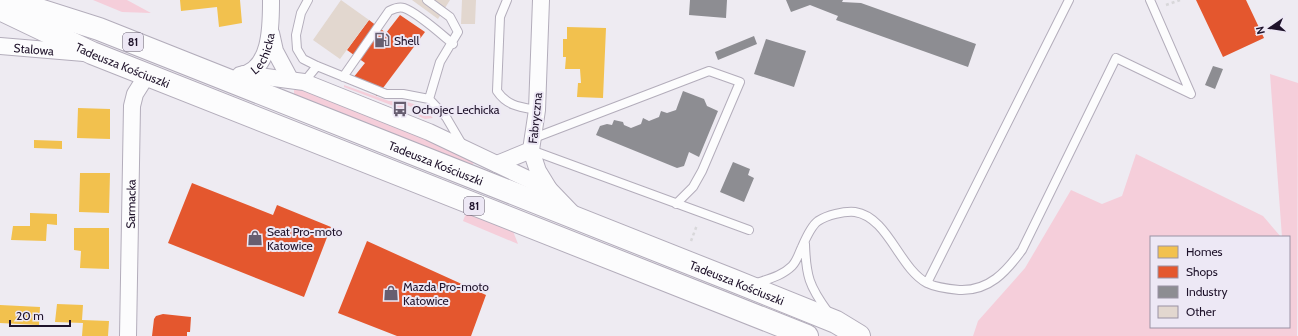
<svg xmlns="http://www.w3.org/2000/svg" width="1298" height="336" font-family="Cabin,sans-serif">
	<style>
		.green { fill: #f5ceda }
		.homes { fill: #f2c14e }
		.shops { fill: #e4572e }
		.industry { fill: #8d8d92 }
		.building { fill: #e2d7cf }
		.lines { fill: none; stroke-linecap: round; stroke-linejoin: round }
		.service-casing { stroke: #b3adbb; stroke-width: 10 }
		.minor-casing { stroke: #b3adbb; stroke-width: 18 }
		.primary-casing { stroke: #b3adbb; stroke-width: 24 }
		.path { stroke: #d8d7da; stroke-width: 2.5; stroke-dasharray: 3 3; stroke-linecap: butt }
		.service { stroke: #fcfcfd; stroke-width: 8 }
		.minor { stroke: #fcfcfd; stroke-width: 16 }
		.primary { stroke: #fcfcfd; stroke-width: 22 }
		.labels { text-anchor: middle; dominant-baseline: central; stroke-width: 4; stroke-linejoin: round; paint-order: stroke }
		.shield { fill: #ede8f5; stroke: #5c5267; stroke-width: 1 }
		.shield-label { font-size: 11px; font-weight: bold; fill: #1e122a }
		.poi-label { font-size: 12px; fill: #1e122a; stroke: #ede8f5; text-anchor: start }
		.street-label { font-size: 12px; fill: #1e122a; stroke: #ede8f5 }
	</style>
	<rect width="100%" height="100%" fill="#eeebf2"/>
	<path class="green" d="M93,0H127L151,13L122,12Z
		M1270,74L1298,83L1297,336H973L978,321L1025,268L1071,190L1102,204L1122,196L1136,154L1263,216L1281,237H1151V327H1289V237H1282Z
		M344,85L389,101H404L420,106L433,118L425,119L418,116L420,110L406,105L404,110L344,87Z
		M297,89L324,97L475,159L472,167L294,95V90Z
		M466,213L513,231L518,244L463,221Z"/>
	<path class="homes" d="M180,0H240L242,23L219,27L217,7L181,11Z
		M567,27L606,28L603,98L577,97L578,83H581L580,69H565L566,57H563V39H567Z
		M78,108L110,109V139L77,138Z
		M34,140L62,141V149L34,148Z
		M80,173H110L109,213L79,212Z
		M30,213L57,214V225L47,224L46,241L11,240L13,226H30Z
		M74,228H109V269L80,268L81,251L74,250Z
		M57,304L83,305L82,320L109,321L108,336H82L83,323L55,322Z
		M0,305L40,307L39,325L0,323Z"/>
	<path class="shops" d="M1196,0H1246L1264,38L1223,57Z
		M400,15L425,32L377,96L353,78L365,63L347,50L369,20L386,33Z
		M192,183L273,215L277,205L331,227L304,297L168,243Z
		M367,241L486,295L471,336H397L338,313Z
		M163,314L191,317L190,332H187V336H152L154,319L156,316Z"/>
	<path class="industry" d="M690,0H727L726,18L689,15Z
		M786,0H843L842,2L861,3L976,44L968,67L836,20L838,16L810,5L791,12Z
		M754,36L757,44L718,60L715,52Z
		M766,39L806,51L794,87L754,74Z
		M1213,66L1223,69L1215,89L1205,85Z
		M683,91L704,99L707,106L718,111L699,157L689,152L684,166L677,168L596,135L600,126L607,124L612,125L614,120L623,122L624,125L631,128L641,124L643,118L649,121L659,117L661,111L667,113L676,110Z
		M733,162L750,169L748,175L754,178L744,202L720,192Z"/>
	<path class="building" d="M341,0L369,20L340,59L313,40Z
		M412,0H450L438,19Z
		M462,0H476L475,24H461Z"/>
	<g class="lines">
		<defs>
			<path id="service" d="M308,0L301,13L296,35L297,49L303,59L317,66L386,94H403L429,99L446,117L463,146
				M427,0L450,17L458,32L440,62L429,99
				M507,0L500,17L497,91C507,106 520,107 537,110
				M343,77L389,11C393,9 398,6 404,8C418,13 441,34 453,44
				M304,82L317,66
				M534,138L709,71L740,82L702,171L693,187L676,204
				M531,150L749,230
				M805,244C806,276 809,286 828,312
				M927,283L1069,0
				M754,284C768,279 782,276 792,266C797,261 799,253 802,247C805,240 811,226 818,221C827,215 844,211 855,212C888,217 899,268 927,283C937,288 949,289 960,290C989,291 1006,272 1022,250L1116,58L1191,94L1150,0"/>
			<g id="minor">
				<path d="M541,0L537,110L531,150L538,171L549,189L574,215"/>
				<path d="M271,33L275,51L290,79"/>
				<path id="s1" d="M0,46L84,53"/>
				<path d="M244,74L304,82L429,132L549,189"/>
				<path id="s2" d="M240,75C272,71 271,23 271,0"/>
				<path d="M497,164L531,150"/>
				<path id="s3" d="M128,336L132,106L135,94L147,75"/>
			</g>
			<g id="primary">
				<path id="s4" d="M8,0L99,29L732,280L836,322L859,336"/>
				<path id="s5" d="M0,9L92,53L807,336"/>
			</g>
		</defs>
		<use href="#service" class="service-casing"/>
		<use href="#minor" class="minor-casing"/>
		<use href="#primary" class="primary-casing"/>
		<path class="path" d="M1166,5L1180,0
			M691,241L697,225"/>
		<use href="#service" class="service"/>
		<use href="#minor" class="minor"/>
		<use href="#primary" class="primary"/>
	</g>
	<defs>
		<symbol id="fuel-bare" viewBox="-9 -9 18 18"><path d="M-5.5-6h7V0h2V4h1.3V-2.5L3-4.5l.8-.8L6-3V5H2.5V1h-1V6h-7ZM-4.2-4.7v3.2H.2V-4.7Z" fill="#675e70" stroke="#ede8f5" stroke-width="2.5" paint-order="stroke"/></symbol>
		<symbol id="bus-bare" viewBox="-9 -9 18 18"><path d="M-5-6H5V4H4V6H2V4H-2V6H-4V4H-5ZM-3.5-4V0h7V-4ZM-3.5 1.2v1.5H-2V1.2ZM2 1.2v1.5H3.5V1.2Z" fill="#675e70" stroke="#ede8f5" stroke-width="2.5" paint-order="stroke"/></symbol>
		<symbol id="shop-bare" viewBox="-9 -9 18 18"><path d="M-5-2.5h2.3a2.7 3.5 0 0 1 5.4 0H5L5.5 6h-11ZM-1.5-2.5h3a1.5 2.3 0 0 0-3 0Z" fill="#675e70" stroke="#ede8f5" stroke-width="2.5" paint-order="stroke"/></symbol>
	</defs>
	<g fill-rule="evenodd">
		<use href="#fuel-bare" x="371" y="29" width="22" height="22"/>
		<use href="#bus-bare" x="389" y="98" width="22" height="22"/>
		<use href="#shop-bare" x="244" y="227" width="22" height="22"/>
		<use href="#shop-bare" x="380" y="282" width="22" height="22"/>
	</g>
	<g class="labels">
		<g class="shield">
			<rect x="123" y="33" width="20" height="18" rx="3"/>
			<rect x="464" y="197" width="20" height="18" rx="3"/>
		</g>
		<g class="shield-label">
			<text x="133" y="42">81</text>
			<text x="474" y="206">81</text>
		</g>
		<g class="poi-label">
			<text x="394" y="40">Shell</text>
			<text x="412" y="109">Ochojec Lechicka</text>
			<text x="267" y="231">Seat Pro-moto<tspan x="267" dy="14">Katowice</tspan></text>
			<text x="403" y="286">Mazda Pro-moto<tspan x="403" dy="14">Katowice</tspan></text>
		</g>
		<g class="street-label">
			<text stroke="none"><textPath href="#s1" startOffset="34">Stalowa</textPath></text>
			<text stroke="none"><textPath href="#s2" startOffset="34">Lechicka</textPath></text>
			<text stroke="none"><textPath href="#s5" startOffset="135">Tadeusza Kościuszki</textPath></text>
			<text transform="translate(535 118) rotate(-84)">Fabryczna</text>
			<text stroke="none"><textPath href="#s4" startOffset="458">Tadeusza Kościuszki</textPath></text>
			<text stroke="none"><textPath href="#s3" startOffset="132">Sarmacka</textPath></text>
			<text stroke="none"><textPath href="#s4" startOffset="782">Tadeusza Kościuszki</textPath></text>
		</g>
	</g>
	<rect x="1150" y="236" width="140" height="92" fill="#ede8f5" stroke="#9a92a4"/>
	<rect x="1158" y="246" width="20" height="12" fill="#f2c14e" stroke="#9a92a4"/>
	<text x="1186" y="256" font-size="12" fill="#1e122a">Homes</text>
	<rect x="1158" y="266" width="20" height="12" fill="#e4572e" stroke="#9a92a4"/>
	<text x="1186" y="276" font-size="12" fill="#1e122a">Shops</text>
	<rect x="1158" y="286" width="20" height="12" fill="#8d8d92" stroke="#9a92a4"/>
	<text x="1186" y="296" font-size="12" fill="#1e122a">Industry</text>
	<rect x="1158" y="306" width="20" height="12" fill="#e2d7cf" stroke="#9a92a4"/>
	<text x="1186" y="316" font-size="12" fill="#1e122a">Other</text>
	<g transform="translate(1270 28) rotate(257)" stroke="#ede8f5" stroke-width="3" paint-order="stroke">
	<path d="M0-3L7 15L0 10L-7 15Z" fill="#1e122a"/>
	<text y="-6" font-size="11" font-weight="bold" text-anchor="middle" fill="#1e122a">N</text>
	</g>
	<path d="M10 320v6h60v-6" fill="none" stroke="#1e122a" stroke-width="2"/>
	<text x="16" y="320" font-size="12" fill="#1e122a" stroke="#ede8f5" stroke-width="3" paint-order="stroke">20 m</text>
</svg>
